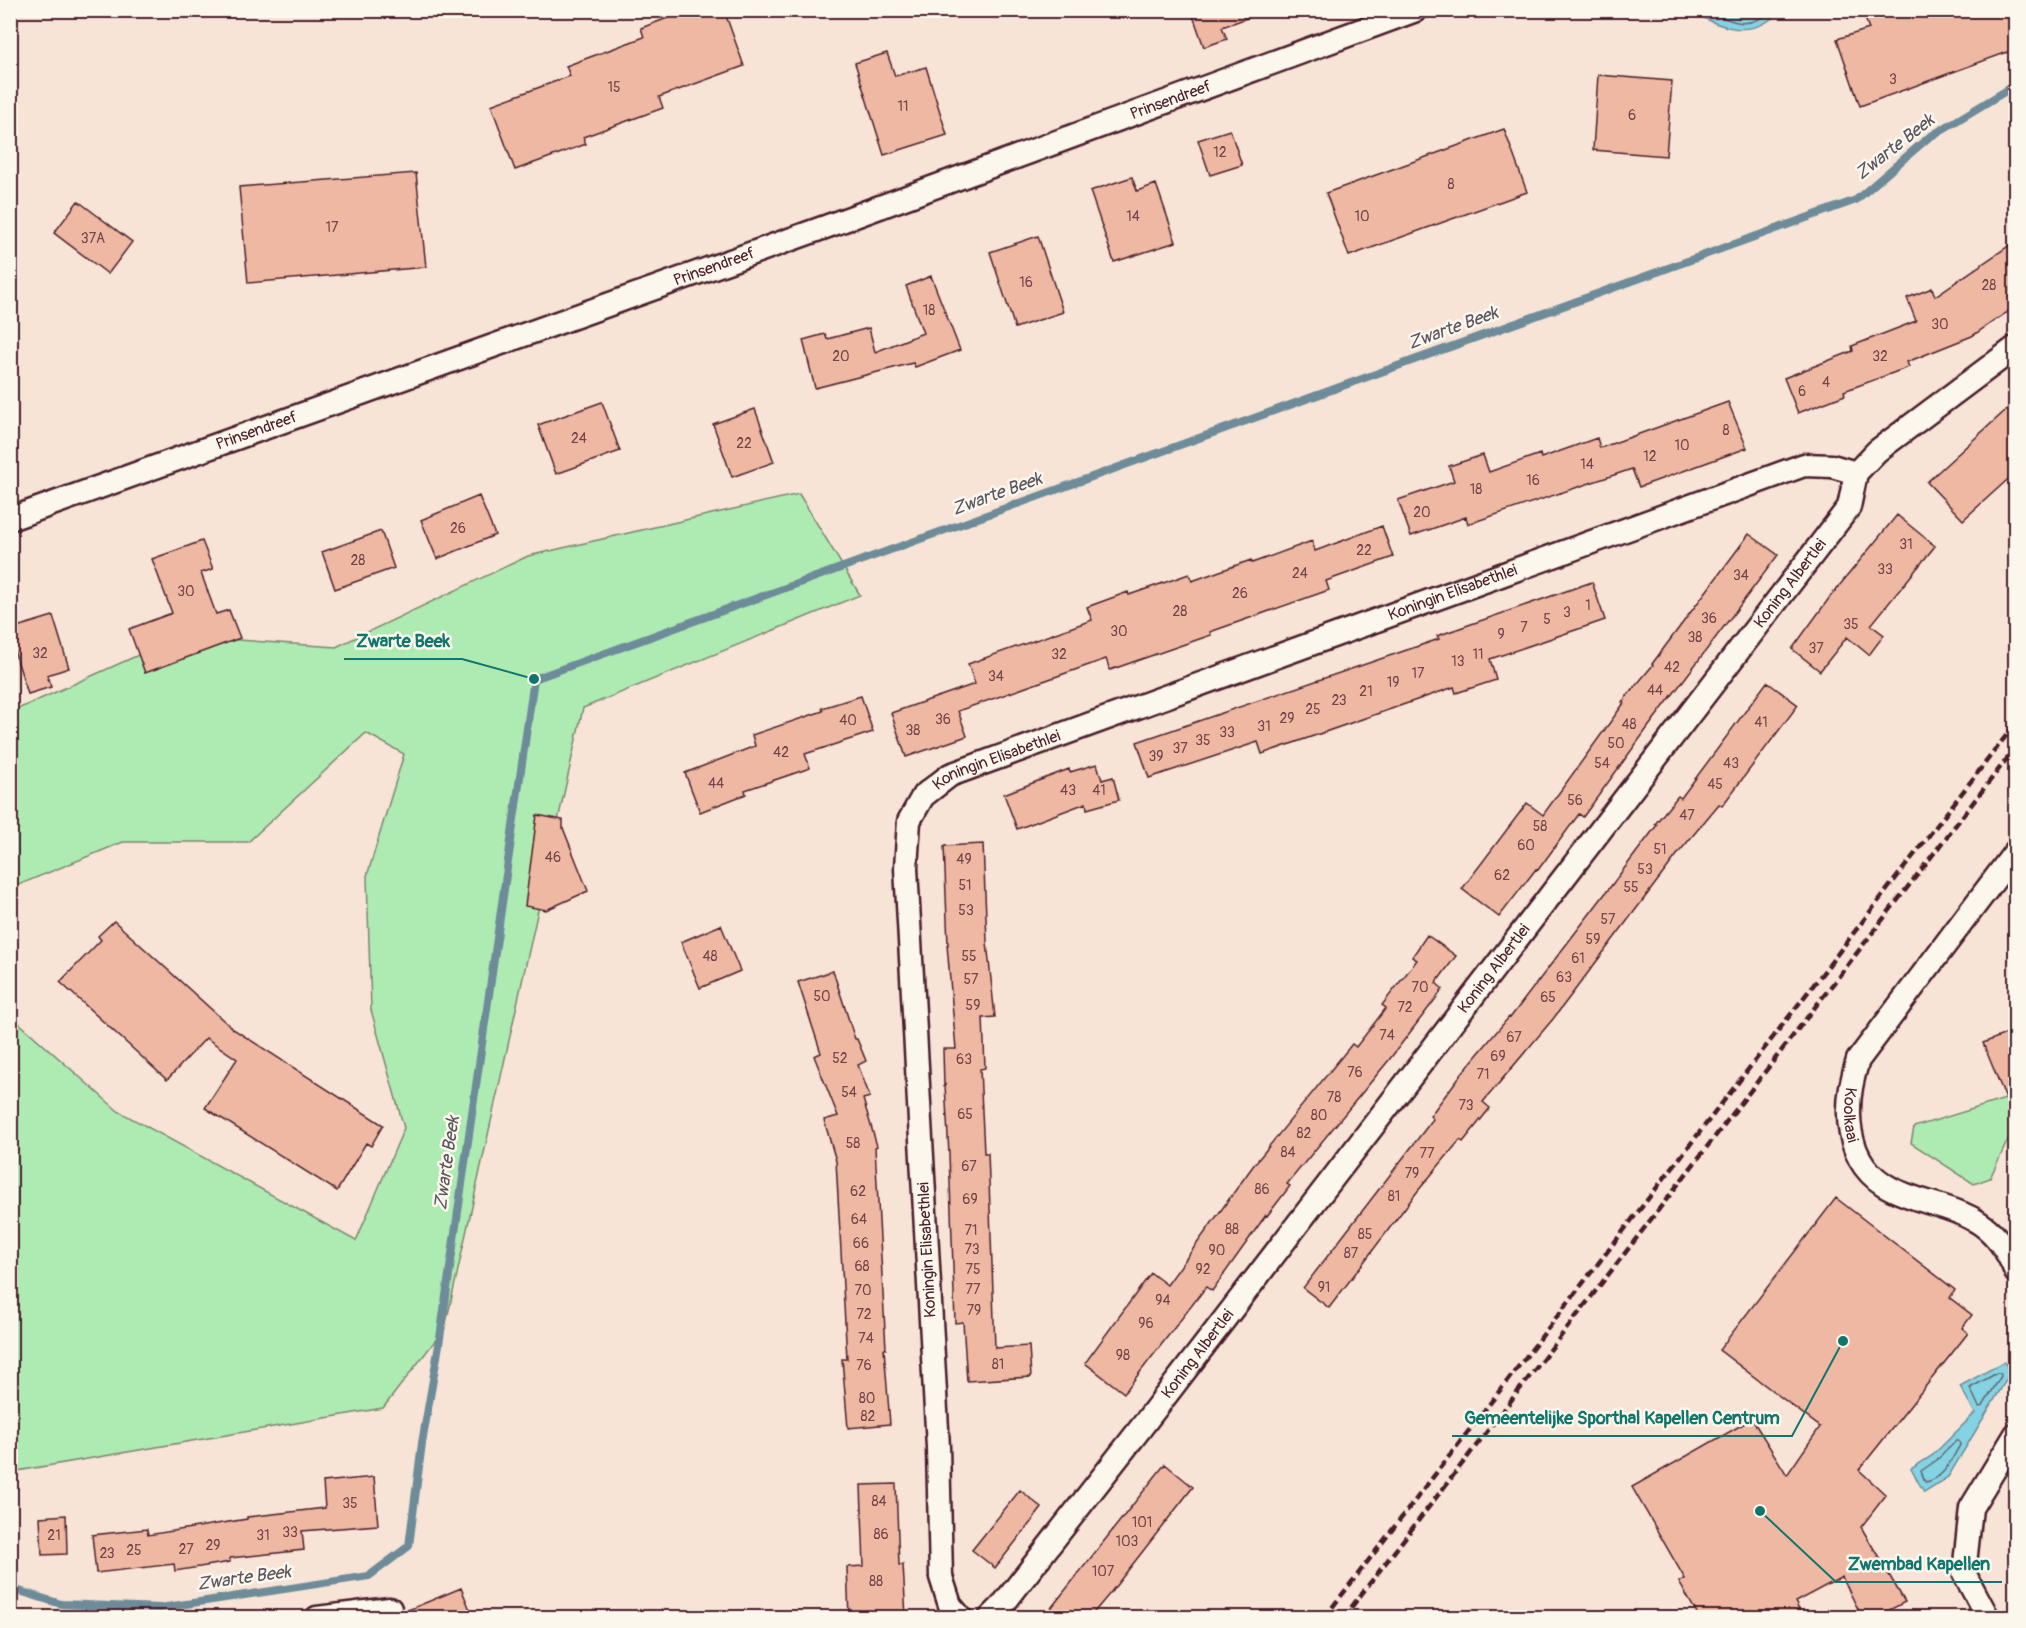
<svg xmlns="http://www.w3.org/2000/svg" width="2026" height="1628" font-family="Pangolin,sans-serif">
	<style>
		.green { fill: #adebb2; stroke: #7c856e; stroke-width: 1.5 }
		.water { fill: #84d3e2; stroke: #6d8b99; stroke-width: 1.5 }
		.lines { fill: none; stroke-linecap: round; stroke-linejoin: round }
		.shore { stroke: #616774; stroke-width: 1.5 }
		.stream { stroke: #6d8b99; stroke-width: 8 }
		.building { fill: #efb8a3; stroke: #4a1f2b; stroke-width: 1.5 }
		.street-casing { stroke: #4a1f2b; stroke-width: 27 }
		.street { stroke: #fbf7ec; stroke-width: 22 }
		.rail { stroke: #4a1f2b; stroke-width: 4.5; stroke-dasharray: 9 4.5; stroke-linecap: butt }
		.labels { text-anchor: middle; dominant-baseline: central; stroke-width: 5; stroke-linejoin: round; paint-order: stroke }
		.number-label { font-size: 14px; fill: #734549 }
		.street-label { font-size: 16px; fill: #4a1f2b; stroke: #fbf7ec }
		.water-label { font-size: 18px; font-style: italic; fill: #5b5562; stroke: #fbf7ec }
		.leader { fill: none; stroke: #0f766e; stroke-width: 2 }
		.callout-dot { fill: #0f766e; stroke: #fbf7ec; stroke-width: 2 }
		.callout-label { font-size: 18px; text-anchor: middle; font-weight: bold; fill: #0f766e; stroke: #fbf7ec; stroke-width: 5; stroke-linejoin: round; paint-order: stroke }
	</style>
	<rect width="100%" height="100%" fill="#f7e4d6"/>
	<filter id="ink" filterUnits="userSpaceOnUse"><feTurbulence type="fractalNoise" baseFrequency=".0167" numOctaves="2"/><feDisplacementMap in="SourceGraphic" scale="12" xChannelSelector="R" yChannelSelector="G"/><feConvolveMatrix kernelMatrix="1 2 1 2 8 2 1 2 1" color-interpolation-filters="sRGB"/></filter>
	<g filter="url(#ink)">
		<path class="green" d="M799,494L860,595L583,708L445,1328L383,1408L11,1472V1016L118,1111L356,1241L404,1128L371,1010L367,876L404,754L366,733L248,842H123L11,888V712L181,636L336,647L528,556Z
			M2015,1096V1125L1990,1178L1974,1184L1911,1143L1914,1127Z"/>
		<path class="water" d="M1692,11H1780C1754,39 1722,30 1692,11Z
			M2004,1362L2011,1372L1948,1477L1924,1492L1911,1469L1933,1455L1975,1413L1960,1386Z"/>
		<g class="lines">
			<path class="shore" d="M1704,10C1730,21 1748,32 1772,10
				M1997,1373H2000L2001,1376L1983,1406L1979,1407L1970,1388Z
				M1956,1441H1959L1960,1445C1951,1460 1944,1479 1925,1482L1921,1471L1937,1460Z"/>
			<path class="stream" d="M10,1588L61,1604L160,1608L369,1576L409,1546L422,1443L439,1345L534,679L1856,200L1928,138L2009,89L2016,88"/>
		</g>
		<path class="building" d="M689,10H724L744,66L659,97L663,108L583,137L586,144L515,170L491,105L570,76L566,66L644,37L641,28Z
			M1191,10H1261V13L1222,27L1227,39L1204,47Z
			M1862,10H2016V49L1860,106L1837,39L1869,29Z
			M887,53L895,76L926,67L947,135L884,155L855,63Z
			M1598,75L1672,81L1666,156L1593,150Z
			M1504,129L1527,192L1349,256L1326,193Z
			M1230,130L1242,165L1210,175L1198,140Z
			M416,173L426,267L248,283L239,187Z
			M1132,177L1137,191L1156,184L1176,242L1114,262L1090,191Z
			M78,201L132,242L108,274L54,233Z
			M1038,236L1063,312L1015,328L990,252Z
			M2016,241V306L1972,336L1907,362L1909,367L1844,391L1845,395L1798,413L1784,378L1853,351L1852,346L1916,321L1907,298L1932,288L1935,296Z
			M931,276L960,350L915,367L913,363L815,388L803,340L825,334L827,339L869,328L875,352L923,333L906,286Z
			M2016,401V472L1963,520L1927,482Z
			M602,402L620,451L556,474L538,425Z
			M1728,402L1747,448L1639,487L1632,469L1468,524L1466,517L1411,536L1398,500L1454,481L1449,466L1483,455L1489,472L1540,454L1541,458L1597,438L1600,448Z
			M755,409L774,462L732,477L713,424Z
			M479,496L495,535L437,559L421,520Z
			M1897,515L1935,546L1871,625L1884,635L1869,655L1847,637L1820,671L1792,649L1830,597Z
			M1382,526L1393,557L1326,581L1329,590L1210,632L1211,635L1110,670L1106,659L958,711L967,736L906,757L891,713L975,684L968,664L1092,620L1087,607L1128,592L1129,595L1189,574L1192,581L1251,560L1252,563L1312,541L1315,551Z
			M381,531L394,568L335,589L322,552Z
			M1749,534L1778,555L1649,726L1583,817L1579,814L1538,870L1536,869L1499,917L1462,889L1527,803L1543,815L1624,703L1622,702L1653,665L1652,664Z
			M202,541L213,569L201,573L216,614L229,610L240,638L145,673L129,629L172,613L152,559Z
			M1592,582L1605,620L1490,659L1496,680L1456,693L1454,687L1262,754L1258,742L1149,778L1137,742L1439,639L1437,636Z
			M53,616L69,668L47,675L51,687L28,694L10,638V629Z
			M1767,682L1798,705L1722,806L1719,804L1680,851L1553,1019L1483,1102L1490,1108L1463,1142L1460,1140L1417,1192L1329,1308L1303,1288L1433,1119L1430,1116L1462,1073L1509,1017L1510,1018L1611,886L1657,825L1655,824L1678,796L1681,798Z
			M861,696L873,732L805,754L810,768L745,790L746,794L700,812L685,773L755,746L752,735L823,711L822,708Z
			M1097,764L1102,780L1113,777L1119,800L1087,809L1086,803L1017,829L1004,794L1069,769L1070,772Z
			M537,815L563,820V828L588,891L546,910L525,906Z
			M983,844L987,942L995,1017L983,1018L985,1068L980,1069L984,1153H988L995,1348L1029,1346L1031,1377L967,1381L963,1322L955,1323L949,1154L945,1085L944,1086L943,1049H956L947,945H948L944,846Z
			M114,921L233,1029L383,1125L371,1146L366,1143L337,1191L205,1108L237,1059L206,1038L167,1080L60,982L101,940L98,936Z
			M721,925L740,971L700,988L681,942Z
			M1427,935L1456,956L1436,983L1443,989L1389,1060L1287,1184L1290,1186L1267,1216L1266,1215L1212,1291L1206,1287L1124,1393L1085,1363L1151,1273L1167,1285L1253,1166L1352,1044L1356,1047L1386,1008L1382,1005L1417,960L1412,957Z
			M833,971L855,1039H857L866,1061L858,1065L870,1097L863,1099L877,1146L875,1147L886,1349H884L890,1424L848,1428L842,1359H847L836,1161L824,1120L838,1116L814,1056L821,1053L798,982Z
			M2016,1030V1121H2015L1983,1043Z
			M1836,1198L1955,1290L1950,1298L1972,1315L1962,1328L1968,1333L1859,1470L1886,1495L1861,1527L1905,1602L1876,1617H1862L1842,1577L1795,1602L1803,1617H1699L1679,1582L1685,1579L1632,1487L1752,1419L1787,1475L1820,1427L1719,1350Z
			M1165,1464L1193,1487L1111,1592L1090,1617H1044Z
			M374,1477L378,1525L302,1531L304,1550L230,1558V1562L175,1571L174,1564L96,1573L92,1535L147,1529L148,1535L247,1519V1517L325,1508L323,1482Z
			M896,1484L899,1565H903L906,1617H849L847,1567L864,1566L861,1485Z
			M1020,1490L1042,1508L995,1568L972,1550Z
			M66,1515L67,1554L42,1555L40,1517Z
			M461,1588L473,1617H400L403,1612Z"/>
		<g class="lines">
			<defs>
				<g id="street">
					<path id="s1" d="M10,519L828,226L1416,10"/>
					<path id="s2" d="M2016,851L1858,1060C1843,1105 1842,1164 1892,1189C1920,1203 1955,1206 1981,1224C1997,1235 2009,1254 2016,1272"/>
					<path d="M317,1618L390,1609"/>
					<path id="s3" d="M961,1618L950,1605L941,1577L938,1447L906,868L909,821L923,796L950,775L1804,465L1832,466L1856,473"/>
					<path id="s4" d="M990,1618L1001,1607L1140,1429L1849,507L1856,473L1877,451L2016,347"/>
					<path d="M1988,1618L1964,1573L1971,1508L2016,1434"/>
				</g>
			</defs>
			<use href="#street" class="street-casing"/>
			<use href="#street" class="street"/>
			<path class="rail" d="M1324,1618L2016,723
				M1343,1618L2016,747"/>
		</g>
	</g>
	<g class="labels">
		<g class="number-label">
			<text x="1893" y="79">3</text>
			<text x="614" y="87">15</text>
			<text x="903" y="106">11</text>
			<text x="1632" y="115">6</text>
			<text x="1220" y="152">12</text>
			<text x="1451" y="184">8</text>
			<text x="1133" y="216">14</text>
			<text x="1362" y="216">10</text>
			<text x="332" y="227">17</text>
			<text x="93" y="238">37A</text>
			<text x="1026" y="282">16</text>
			<text x="1989" y="285">28</text>
			<text x="929" y="310">18</text>
			<text x="1940" y="324">30</text>
			<text x="841" y="356">20</text>
			<text x="1880" y="356">32</text>
			<text x="1826" y="382">4</text>
			<text x="1802" y="391">6</text>
			<text x="1726" y="430">8</text>
			<text x="579" y="438">24</text>
			<text x="744" y="443">22</text>
			<text x="1682" y="445">10</text>
			<text x="1650" y="456">12</text>
			<text x="1587" y="464">14</text>
			<text x="1533" y="480">16</text>
			<text x="1476" y="489">18</text>
			<text x="1422" y="512">20</text>
			<text x="458" y="528">26</text>
			<text x="1906" y="544">31</text>
			<text x="1364" y="550">22</text>
			<text x="358" y="560">28</text>
			<text x="1885" y="569">33</text>
			<text x="1300" y="573">24</text>
			<text x="1741" y="575">34</text>
			<text x="186" y="591">30</text>
			<text x="1240" y="593">26</text>
			<text x="1588" y="605">1</text>
			<text x="1180" y="611">28</text>
			<text x="1567" y="612">3</text>
			<text x="1709" y="618">36</text>
			<text x="1547" y="619">5</text>
			<text x="1851" y="624">35</text>
			<text x="1524" y="627">7</text>
			<text x="1119" y="631">30</text>
			<text x="1501" y="634">9</text>
			<text x="1695" y="637">38</text>
			<text x="1816" y="648">37</text>
			<text x="40" y="653">32</text>
			<text x="1059" y="654">32</text>
			<text x="1478" y="654">11</text>
			<text x="1458" y="661">13</text>
			<text x="1672" y="667">42</text>
			<text x="1418" y="673">17</text>
			<text x="996" y="676">34</text>
			<text x="1393" y="682">19</text>
			<text x="1655" y="690">44</text>
			<text x="1366" y="691">21</text>
			<text x="1339" y="700">23</text>
			<text x="1313" y="709">25</text>
			<text x="1287" y="718">29</text>
			<text x="943" y="719">36</text>
			<text x="848" y="720">40</text>
			<text x="1761" y="722">41</text>
			<text x="1629" y="724">48</text>
			<text x="1264" y="726">31</text>
			<text x="913" y="730">38</text>
			<text x="1227" y="732">33</text>
			<text x="1203" y="740">35</text>
			<text x="1616" y="743">50</text>
			<text x="1180" y="748">37</text>
			<text x="781" y="752">42</text>
			<text x="1156" y="756">39</text>
			<text x="1602" y="763">54</text>
			<text x="1731" y="763">43</text>
			<text x="716" y="783">44</text>
			<text x="1715" y="784">45</text>
			<text x="1068" y="790">43</text>
			<text x="1099" y="790">41</text>
			<text x="1575" y="800">56</text>
			<text x="1687" y="815">47</text>
			<text x="1540" y="826">58</text>
			<text x="1526" y="845">60</text>
			<text x="1660" y="849">51</text>
			<text x="553" y="857">46</text>
			<text x="964" y="859">49</text>
			<text x="1645" y="869">53</text>
			<text x="1502" y="875">62</text>
			<text x="965" y="885">51</text>
			<text x="1631" y="887">55</text>
			<text x="966" y="910">53</text>
			<text x="1608" y="919">57</text>
			<text x="1593" y="939">59</text>
			<text x="710" y="956">48</text>
			<text x="969" y="956">55</text>
			<text x="1578" y="958">61</text>
			<text x="1564" y="977">63</text>
			<text x="971" y="979">57</text>
			<text x="1420" y="987">70</text>
			<text x="822" y="996">50</text>
			<text x="1548" y="997">65</text>
			<text x="973" y="1005">59</text>
			<text x="1405" y="1007">72</text>
			<text x="1387" y="1035">74</text>
			<text x="1514" y="1037">67</text>
			<text x="1498" y="1056">69</text>
			<text x="840" y="1058">52</text>
			<text x="964" y="1059">63</text>
			<text x="1355" y="1072">76</text>
			<text x="1483" y="1074">71</text>
			<text x="849" y="1092">54</text>
			<text x="1334" y="1097">78</text>
			<text x="1466" y="1105">73</text>
			<text x="965" y="1114">65</text>
			<text x="1319" y="1115">80</text>
			<text x="1304" y="1133">82</text>
			<text x="853" y="1143">58</text>
			<text x="1288" y="1152">84</text>
			<text x="1427" y="1153">77</text>
			<text x="969" y="1166">67</text>
			<text x="1412" y="1173">79</text>
			<text x="1262" y="1189">86</text>
			<text x="858" y="1191">62</text>
			<text x="1394" y="1196">81</text>
			<text x="970" y="1199">69</text>
			<text x="859" y="1219">64</text>
			<text x="1232" y="1229">88</text>
			<text x="971" y="1230">71</text>
			<text x="1365" y="1234">85</text>
			<text x="861" y="1243">66</text>
			<text x="972" y="1249">73</text>
			<text x="1217" y="1250">90</text>
			<text x="1351" y="1253">87</text>
			<text x="862" y="1266">68</text>
			<text x="973" y="1269">75</text>
			<text x="1203" y="1269">92</text>
			<text x="1324" y="1287">91</text>
			<text x="973" y="1289">77</text>
			<text x="863" y="1290">70</text>
			<text x="1163" y="1300">94</text>
			<text x="974" y="1310">79</text>
			<text x="864" y="1314">72</text>
			<text x="1146" y="1323">96</text>
			<text x="866" y="1338">74</text>
			<text x="1123" y="1355">98</text>
			<text x="998" y="1364">81</text>
			<text x="864" y="1365">76</text>
			<text x="867" y="1398">80</text>
			<text x="868" y="1416">82</text>
			<text x="879" y="1501">84</text>
			<text x="350" y="1503">35</text>
			<text x="1142" y="1522">101</text>
			<text x="290" y="1532">33</text>
			<text x="881" y="1534">86</text>
			<text x="54" y="1535">21</text>
			<text x="263" y="1535">31</text>
			<text x="1127" y="1541">103</text>
			<text x="213" y="1545">29</text>
			<text x="186" y="1549">27</text>
			<text x="134" y="1550">25</text>
			<text x="107" y="1553">23</text>
			<text x="1103" y="1571">107</text>
			<text x="876" y="1581">88</text>
		</g>
		<g class="street-label">
			<text stroke="none"><textPath href="#s1" startOffset="1234">Prinsendreef</textPath></text>
			<text stroke="none"><textPath href="#s1" startOffset="748">Prinsendreef</textPath></text>
			<text stroke="none"><textPath href="#s1" startOffset="262">Prinsendreef</textPath></text>
			<text stroke="none"><textPath href="#s4" startOffset="1308">Koning Albertlei</textPath></text>
			<text stroke="none"><textPath href="#s3" startOffset="1401">Koningin Elisabethlei</textPath></text>
			<text stroke="none"><textPath href="#s3" startOffset="915">Koningin Elisabethlei</textPath></text>
			<text stroke="none"><textPath href="#s4" startOffset="822">Koning Albertlei</textPath></text>
			<text stroke="none"><textPath href="#s2" startOffset="318">Koolkaai</textPath></text>
			<text transform="translate(927 1250) rotate(-93)">Koningin Elisabethlei</text>
			<text stroke="none"><textPath href="#s4" startOffset="336">Koning Albertlei</textPath></text>
		</g>
		<g class="water-label">
			<text transform="translate(1895 147) rotate(-38)">Zwarte Beek</text>
			<text transform="translate(1453 328) rotate(-20)">Zwarte Beek</text>
			<text transform="translate(997 494) rotate(-20)">Zwarte Beek</text>
			<text transform="translate(447 1163) rotate(-82)">Zwarte Beek</text>
			<text transform="translate(244 1578) rotate(-8)">Zwarte Beek</text>
		</g>
	</g>
	<path class="leader" d="M534 679L462 659H344M1843 1341L1792 1436H1452M1760 1511L1836 1582H2002"/>
	<g class="callout-dot">
		<circle cx="534" cy="679" r="6"/>
		<circle cx="1843" cy="1341" r="6"/>
		<circle cx="1760" cy="1511" r="6"/>
	</g>
	<g class="callout-label">
		<text x="403" y="647">Zwarte Beek</text>
		<text x="1622" y="1424">Gemeentelijke Sporthal Kapellen Centrum</text>
		<text x="1919" y="1570">Zwembad Kapellen</text>
	</g>
	<rect width="2026" height="1628" fill="none" stroke="#fbf7ec" stroke-width="36"/>
	<rect x="18" y="18" width="1990" height="1592" fill="none" stroke="#4a1f2b" stroke-width="2" filter="url(#ink)"/>
</svg>
